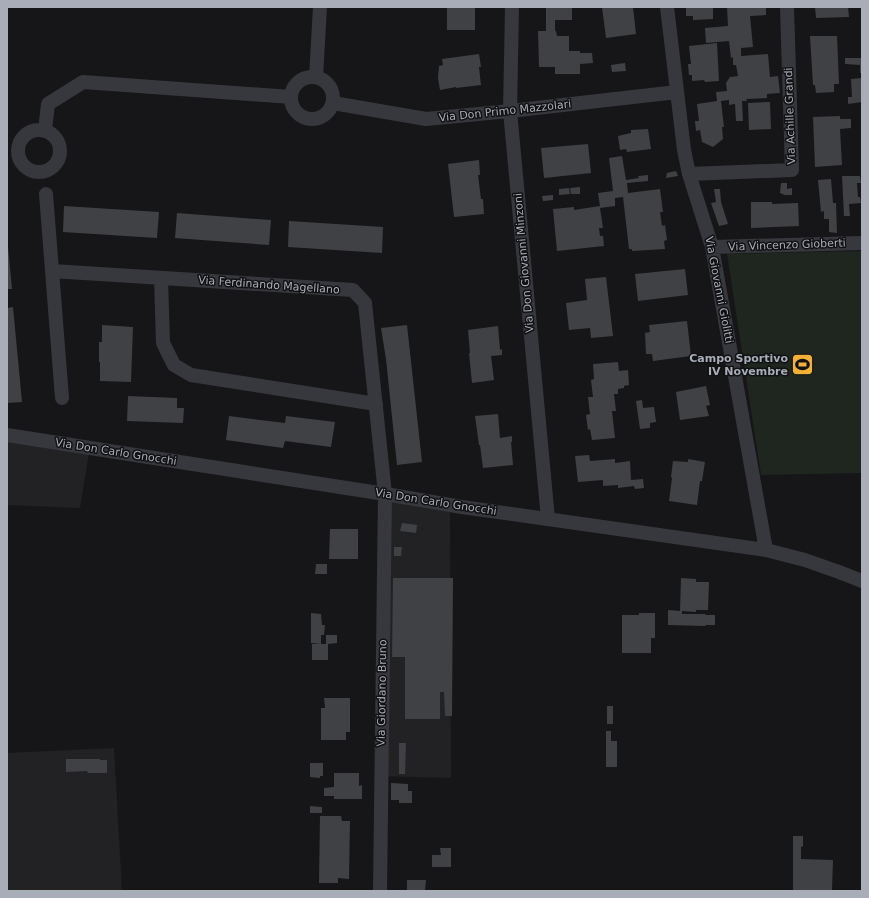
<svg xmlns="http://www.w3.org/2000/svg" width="869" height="898" font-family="'DejaVu Sans',sans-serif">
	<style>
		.built { fill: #222225 }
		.green { fill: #1e261f }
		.building { fill: #404145 }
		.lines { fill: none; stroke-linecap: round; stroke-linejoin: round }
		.minor { stroke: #37383d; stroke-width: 14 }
		.labels { text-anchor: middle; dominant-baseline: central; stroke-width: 3; stroke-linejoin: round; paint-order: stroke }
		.street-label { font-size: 11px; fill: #a8adb8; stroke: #111113 }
		.poi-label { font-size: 11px; font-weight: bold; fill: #a8adb8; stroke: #111113; text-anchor: end }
	</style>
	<rect width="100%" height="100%" fill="#161618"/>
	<path class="built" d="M7,437L89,453L80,508L7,505Z
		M381,498L450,508L451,778L376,776Z
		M114,748L122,891H7V753Z"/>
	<path class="green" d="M862,251V473L761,475L727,254Z"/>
	<path class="building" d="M447,7H475V30H447Z
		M546,7H572V20H555V31H556L557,36H569V51H580V53H592L593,63L580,64V74H555V67H539L538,31H546Z
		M602,7H633L636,34L606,38Z
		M686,7H713V19L693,20V16H686Z
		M727,7H766V15L750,16L753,47L741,48V56L768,54L770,77L778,76L780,93L767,94V98L746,99L747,101H742L743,121H736L735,104L729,105V100L721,101L724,127H722L723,139L713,147L702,142L700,130L696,131L695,121H699L697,104L717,101L716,92L727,91L726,83L730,77L738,76L736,65H733V57L731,58L729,41L706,43L705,28L728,26Z
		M815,7H848L849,17L816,18Z
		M810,36H837L839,84H834V92L816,93L815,85H813Z
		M717,43L719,81L705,82L704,80L692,81V75H689L688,64H691L689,46Z
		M479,54L481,67H479L481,85L456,88V87L440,90L438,78L439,66L443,65L442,59Z
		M845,58H862V73H860V65L845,64Z
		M625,63L626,71L612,72L611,65Z
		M862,78V102L848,104V97H852L851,79Z
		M770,102L771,129L749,130L748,103Z
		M840,116V119H851V128L840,129L842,165L815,167L813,117Z
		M648,129L651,149L627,152L626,149L620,150L618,136L631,133V130Z
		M588,144L591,173L544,178L541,148Z
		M622,156L626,180L639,178L638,176L648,175V181L627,183L628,193L660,189L663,212H660L662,226L665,225L667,240L664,241L665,249L632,251V249H629L623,197L615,198V206L600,208L603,228H599L600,236H603L604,246L557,251L553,209L574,207V210L600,206L598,193L613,191L609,158Z
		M479,160L480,175H478L481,199H483L484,214L454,217L448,164Z
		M676,171L678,176L666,178L667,173Z
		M842,176H860L861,183H857L858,197H860L861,203L849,204L850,216H844Z
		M831,179L833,203H836L837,233L829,232V219H824V211L821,212L818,180Z
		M781,183H787V189L792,188V195H785L780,193Z
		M580,187V194H571L570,188Z
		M569,188L570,194L559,195V189Z
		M714,189H720L721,202L728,224L719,226L711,203L716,202Z
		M553,195V200L543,201L542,196Z
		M751,202H772V204L798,203L799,226L751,228Z
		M64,206L159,212L157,238L63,232Z
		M177,213L271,220L269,245L175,238Z
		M289,221L383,227L382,253L288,247Z
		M7,246H8L12,289H7Z
		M685,269L688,295L638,301L635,274Z
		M606,277L613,336L591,338L590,328L569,330L566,303L587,300L585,279Z
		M13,307L22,402L7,403V308Z
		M687,321L691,356L653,361L652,354H646L645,333L650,332L649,325Z
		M102,325L133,327L131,382L100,381V362H99V342H102Z
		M407,325L422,462L397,465L386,359L381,328Z
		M498,326L500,350L502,349V355L491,356L494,380L472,383L469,353H470L468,330Z
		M618,362L619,371L628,370L629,385L624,386V388L618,389V394H614L616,411H612L615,438L592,440L590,429L588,430L586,415L590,414L588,397H593L591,380L594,379L593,364Z
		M706,386L710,405L706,406L709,416L680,420L676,392Z
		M128,396L177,398V408H184L183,423L127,421Z
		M642,400L643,408L654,407L656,422L650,423V428L640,429L636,401Z
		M498,414L500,438L512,436V442H511L513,465L483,468L480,445H479L475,416Z
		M229,416L285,423L286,416L335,422L331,447L285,441L283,448L226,440Z
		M589,455L590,461L615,459V463L630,461L631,480L643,479L644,488L635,489L634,486L618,488V485L603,486V480L578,482L575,456Z
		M688,459L705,462L702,481H700L697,505L669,501L672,478L671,477L673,461L688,462Z
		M402,523L417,525L416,533L400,531Z
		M330,529H358V559H329Z
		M394,547H402L401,556H394Z
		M316,564H327V574H315Z
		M393,578H453L452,716H445L444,692H440V719H405V657H392Z
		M681,578L696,579V582H709L708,610H696V612L682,611V614H706L705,615H715V625H706L705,626L668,625V610L680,611Z
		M311,613L321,614L322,625H325L324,635H321V644L311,643Z
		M639,613H655V638H651V653H622V615H639Z
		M326,635H337V643L328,644V660H312V644H326Z
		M324,698H350V732H346V740H321V708H325Z
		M607,706H613V724H607Z
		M606,731H611V741H617V767H606Z
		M399,743H406L405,774H399Z
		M66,759H100V760H107V773H88L87,771L66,772Z
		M310,763H323V776H320V778L310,777Z
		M334,773H359V786L362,785V799H334V796H324V788L334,787Z
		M391,783L408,784V791H412V803H399V800H391Z
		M310,806L322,807V813H310Z
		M320,816H341L342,821H350L349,879L338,878V883H319Z
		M793,836H803V846L801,847V859L833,860L832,890L793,891Z
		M440,848H451V867H432V855H441Z
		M407,880H426L425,891H407Z"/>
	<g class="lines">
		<path class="minor" d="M512,7L510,111L548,519
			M667,7L684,150L689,174L712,247L766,550
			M291 98a21 21 0 1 1 42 0a21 21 0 1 1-42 0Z
			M316,77L320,7
			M333,103L426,119L510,111L677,92
			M18 151a21 21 0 1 1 42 0a21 21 0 1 1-42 0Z
			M45,130L48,104L83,82L291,97
			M689,174L792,170L787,7
			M46,194L62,398
			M712,247L862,243
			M52,271L353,290L365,303L385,494L380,891
			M161,278L163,343L174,365L191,375L376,404
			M7,435L385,494L462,507L766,550L805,560L839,572L862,581"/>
	</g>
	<defs>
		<symbol id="stadium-square" viewBox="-11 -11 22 22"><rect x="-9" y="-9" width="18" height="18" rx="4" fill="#f2b134" stroke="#111113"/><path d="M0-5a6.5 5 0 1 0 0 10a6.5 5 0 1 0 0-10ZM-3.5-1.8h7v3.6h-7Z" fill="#111"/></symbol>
	</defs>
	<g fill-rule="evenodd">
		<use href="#stadium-square" x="790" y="352" width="25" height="25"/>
	</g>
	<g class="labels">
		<g class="street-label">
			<text transform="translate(505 111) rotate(-6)">Via Don Primo Mazzolari</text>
			<text transform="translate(790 116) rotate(-92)">Via Achille Grandi</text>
			<text transform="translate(787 245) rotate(-2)">Via Vincenzo Gioberti</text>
			<text transform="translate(524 263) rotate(-95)">Via Don Giovanni Minzoni</text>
			<text transform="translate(269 285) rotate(4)">Via Ferdinando Magellano</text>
			<text transform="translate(719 290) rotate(79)">Via Giovanni Giolitti</text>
			<text transform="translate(116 452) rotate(9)">Via Don Carlo Gnocchi</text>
			<text transform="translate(436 502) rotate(9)">Via Don Carlo Gnocchi</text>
			<text transform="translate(382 693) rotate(-89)">Via Giordano Bruno</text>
		</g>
		<g class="poi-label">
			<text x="788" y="358">Campo Sportivo<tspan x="788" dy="13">IV Novembre</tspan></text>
		</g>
	</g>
	<rect width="869" height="898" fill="none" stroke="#a8adb8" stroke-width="16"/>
</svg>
